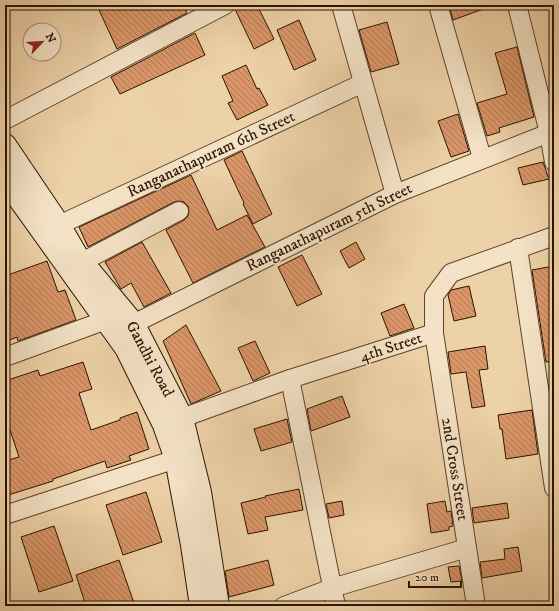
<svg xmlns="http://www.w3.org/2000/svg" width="559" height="611" font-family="'IM FELL DW Pica',serif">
<defs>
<pattern id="building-back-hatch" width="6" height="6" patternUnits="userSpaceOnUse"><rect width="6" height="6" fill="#da9668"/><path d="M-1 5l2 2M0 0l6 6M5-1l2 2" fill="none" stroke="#b17953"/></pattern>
</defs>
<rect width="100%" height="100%" fill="#eed2a7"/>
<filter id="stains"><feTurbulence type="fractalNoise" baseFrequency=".005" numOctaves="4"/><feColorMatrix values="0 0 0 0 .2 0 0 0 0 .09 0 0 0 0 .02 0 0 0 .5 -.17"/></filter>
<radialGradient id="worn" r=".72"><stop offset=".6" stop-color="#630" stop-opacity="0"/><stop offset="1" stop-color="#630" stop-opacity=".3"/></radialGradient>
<!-- building -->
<g fill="url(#building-back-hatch)" stroke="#2b1301">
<path d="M110 5H183L187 13 117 49 99 10Z"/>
<path d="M235 5H257L274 39 254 49 235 9Z"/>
<path d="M449 5H489V7L453 20Z"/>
<path d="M299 20 316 60 294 70 277 30Z"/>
<path d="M387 22 399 64 371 72 359 30Z"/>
<path d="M195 33 205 55 120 94 111 77Z"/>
<path d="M517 47 534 117 499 128 500 132 487 136 477 103 507 94 495 53Z"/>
<path d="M246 65 257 89 259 88 268 105 237 120 228 103 233 101 222 76Z"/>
<path d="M458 114 469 151 451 157 438 121Z"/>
<path d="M242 151 272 214 253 224 243 204 244 203 224 160Z"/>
<path d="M543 162 549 179 523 185 518 168Z"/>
<path d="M191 175 217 230 247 215 265 247 193 283 166 230 184 220 188 216 189 211 188 206 184 202 179 201 174 202 88 247 79 227Z"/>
<path d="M142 242 171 293 144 307 131 283 121 289 105 262Z"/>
<path d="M356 242 365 259 349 268 340 251Z"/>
<path d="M302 255 322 294 297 306 278 267Z"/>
<path d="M47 261 58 292 65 290 76 320 18 341 17 337 5 342V276Z"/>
<path d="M554 266V361L546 362 532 270Z"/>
<path d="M469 286 476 316 454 321 448 295 451 290Z"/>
<path d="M404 304 414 328 390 336 381 313Z"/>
<path d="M186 325 221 391 191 404 163 341Z"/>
<path d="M255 341 270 373 253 381 238 348Z"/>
<path d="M485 346 488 369 479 370 485 406 472 408 466 372 451 374 448 352Z"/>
<path d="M83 362 92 389 79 393 91 430 120 420V418L137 412 149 449 129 456 131 460 107 468 105 461 53 479V481L5 496V461L19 457 5 415V381L38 370 40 376Z"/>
<path d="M342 396 350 417 311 431 307 409Z"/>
<path d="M532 410 538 454 506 459 502 429H500L498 415Z"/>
<path d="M287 419 292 442 261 451 254 429Z"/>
<path d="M299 489 303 510 265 517 268 530 248 534 241 503 266 497 265 496Z"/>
<path d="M146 492 162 542 123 555 106 505Z"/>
<path d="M342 501 344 515 329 518 326 504Z"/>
<path d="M445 501 447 512 451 511 453 526 449 527V530L431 533 427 504Z"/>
<path d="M507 503 509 518 474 523 472 508Z"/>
<path d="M54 526 73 581 39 592 21 537Z"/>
<path d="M518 547 522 571 482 578 480 562 505 559 504 549Z"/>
<path d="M119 560 135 606H86L76 575Z"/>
<path d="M268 560 274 585 229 597 225 571Z"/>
<path d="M459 566 462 581 451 582 448 567Z"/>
</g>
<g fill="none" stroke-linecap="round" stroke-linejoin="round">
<!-- minor casing -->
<g stroke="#5c432a" stroke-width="20">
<g id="minor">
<path d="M341 5 395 194"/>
<path d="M438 5 482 158"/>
<path d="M517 5 549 133 554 162"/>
<path d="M5 120 225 5"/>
<path d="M59 225 363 83"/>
<path d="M518 248 554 488"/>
<path d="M82 262 179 211"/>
<path d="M121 330 395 194 549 133"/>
<path d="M434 333 476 606"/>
<path d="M5 357 106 320"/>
<path d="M290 379 336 606"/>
<path d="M182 418 290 379 434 333V296L451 273 554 236"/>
<path d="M5 515 176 459"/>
<path d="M284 606 332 588 467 548"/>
</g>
</g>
<!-- secondary casing -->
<g stroke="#2b1301" stroke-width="24">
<g id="secondary">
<path d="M5 145 59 225 77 256 133 323 182 418 200 492 218 606"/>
<path d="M5 179 126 348 164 425 176 459 192 545 201 606"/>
</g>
</g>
<!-- minor -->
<use href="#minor" stroke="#f4e2c6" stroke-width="18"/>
<!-- secondary -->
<use href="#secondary" stroke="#f4e2c6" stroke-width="22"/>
</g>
<g text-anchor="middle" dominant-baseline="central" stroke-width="3" stroke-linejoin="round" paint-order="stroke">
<!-- street labels -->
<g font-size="16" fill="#2b1301" stroke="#f4e2c6">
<text transform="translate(211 154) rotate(-25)">Ranganathapuram 6th Street</text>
<text transform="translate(329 227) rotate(-26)">Ranganathapuram 5th Street</text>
<text transform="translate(391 347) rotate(-18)">4th Street</text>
<text transform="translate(150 359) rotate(62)">Gandhi Road</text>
<text transform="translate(455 469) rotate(81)">2nd Cross Street</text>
</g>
</g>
<!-- margin -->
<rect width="559" height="611" fill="none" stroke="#eed2a7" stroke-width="20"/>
<rect x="6" y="6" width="547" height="599" fill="none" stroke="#2b1301" stroke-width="2"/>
<rect x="10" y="10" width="539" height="591" fill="none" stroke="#2b1301"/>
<!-- north arrow -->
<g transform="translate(42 42) rotate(65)"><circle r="19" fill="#f4e2c6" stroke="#a48f77"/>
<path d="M0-3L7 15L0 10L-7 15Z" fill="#8f2418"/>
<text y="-6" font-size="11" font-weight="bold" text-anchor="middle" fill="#2b1301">N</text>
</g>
<!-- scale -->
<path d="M409 581v6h52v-6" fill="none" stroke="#2b1301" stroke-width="2"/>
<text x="415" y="581" font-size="12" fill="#2b1301" stroke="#f4e2c6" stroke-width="3" paint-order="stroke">20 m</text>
<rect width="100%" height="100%" filter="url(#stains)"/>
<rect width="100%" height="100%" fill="url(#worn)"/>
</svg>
